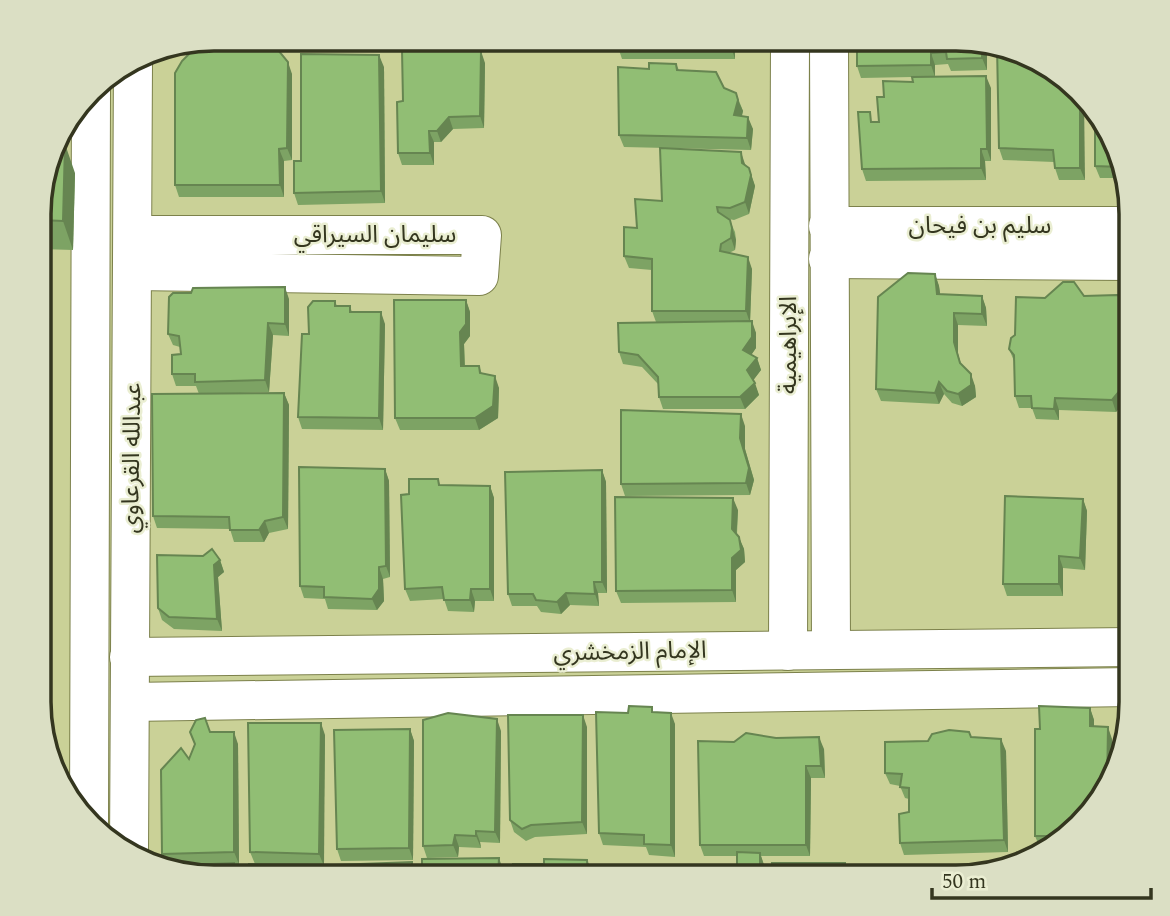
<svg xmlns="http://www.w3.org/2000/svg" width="1170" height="916" font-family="Spectral,'Noto Sans Arabic',serif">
<rect width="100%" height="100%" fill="#cad197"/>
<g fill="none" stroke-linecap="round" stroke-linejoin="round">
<!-- minor casing -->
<g stroke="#7c814b" stroke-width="40">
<g id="minor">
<path d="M829 39 831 650"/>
<path d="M828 226H1131"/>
<path d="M133 235H482L479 276 134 271"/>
<path d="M828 259 1131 261"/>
<path d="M788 651 790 39"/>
<path d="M129 657 1131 647"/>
<path d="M130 702 1131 687"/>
<path d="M89 822 91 91"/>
<path d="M129 853 133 62"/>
</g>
</g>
<!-- minor -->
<use href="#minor" stroke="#fff" stroke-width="38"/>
</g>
<!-- wall -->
<g fill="#7da364">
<path d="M735 39V59H622L618 47Z"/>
<path d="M857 39H967L987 43V70L951 71 948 64 935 65V77L991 88V161H985L986 180 866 181 862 169 874 122H879L884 97 913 82 912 77 861 78 857 66Z"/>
<path d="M243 41 292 74V160L284 161V197H179L175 185 210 49Z"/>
<path d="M485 63 484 128 453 129 441 142H434V165H402L398 153 403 101Z"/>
<path d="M676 64 679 70 736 93 743 111 742 116 753 129 751 150 624 147 619 135 649 69Z"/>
<path d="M384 67 385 203 298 205 294 193Z"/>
<path d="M1072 82 1085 180H1059L1055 168 1054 162 1003 160 999 148Z"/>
<path d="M1114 137 1123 178H1100L1095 166Z"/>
<path d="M745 164 746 166 749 168 755 186 749 214 734 220 729 219 735 232 736 240 735 250 729 253 752 269 750 321 756 333V348L751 355 757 358 761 370 753 380 759 395 745 409H663L659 397 658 384 642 367 623 364 619 352 656 322 652 311V270L629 268 624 256 637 228 662 201Z"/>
<path d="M75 173 73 250 40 249V190Z"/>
<path d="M935 274 939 286 940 294 982 296 986 308 987 326 958 325V354L961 364 975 386 976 397 962 406 952 403 944 394 939 404 881 401 876 389Z"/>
<path d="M40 291 48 292 52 304 50 339 40 338Z"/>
<path d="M1084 296 1131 297V412L1127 399 1116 412 1059 410V420L1036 419 1032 408H1019L1015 396 1014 361 1009 349 1015 335 1045 298Z"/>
<path d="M289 299V336L273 335 269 392 207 394 284 393 289 405 288 529 269 533 264 542H234L230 529 157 528 153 516 199 394 196 386H176L172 374 181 354 180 347 173 345 168 334Z"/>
<path d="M466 300 470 312V336L464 344 465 366H479L482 374 499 388 498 418 479 430H400L395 418Z"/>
<path d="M335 301 337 306H350L352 312 385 324 383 430 302 429 298 417 309 334Z"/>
<path d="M745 426V449L754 480 750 495 625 496 621 484Z"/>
<path d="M385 469 389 481 390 577 383 579 384 601 377 610 328 609 325 599 304 598 300 586Z"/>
<path d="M602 470 606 482 607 593H598L599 606 570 605 561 614 541 612 537 606H512L508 594Z"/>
<path d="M438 479 440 485 490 486 494 498V601H475L474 612 448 611 444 599 410 601 405 589 409 494Z"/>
<path d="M1083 499 1087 511 1085 570 1063 568V596H1007L1003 584Z"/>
<path d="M738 510 737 534 744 549 745 562 736 570V602L621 603 616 591Z"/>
<path d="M220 560 224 572 218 577 222 631 174 629 162 620 158 608Z"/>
<path d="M39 574 48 596 42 702 39 701Z"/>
<path d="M1090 708 1094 720V726L1112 739 1088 818 1046 848H1040L1035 836Z"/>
<path d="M654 712 675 724V857L649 855 646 847 603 845 599 833 628 713Z"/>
<path d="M587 727V834L535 837 526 841 514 832 510 820Z"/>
<path d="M410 729 414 741 413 860 341 861 337 849Z"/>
<path d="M501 731 500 843 480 842 481 848 459 847 458 857 427 858 423 846Z"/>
<path d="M211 732 238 744 239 864H234L238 875 166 866 162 854 189 759Z"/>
<path d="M325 735 323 866 327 877H249L255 864 250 852Z"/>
<path d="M971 737 1006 751 1008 852 904 855 900 843 909 812V799L905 798 900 786 890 784 885 773 928 741Z"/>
<path d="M734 742 824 749 825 778H811L810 856H761L764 865V877H737V856H704L700 845Z"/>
</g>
<!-- shaded-wall -->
<g fill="#668551">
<path d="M731 39H735V59L731 47Z"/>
<path d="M982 42 987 43V70L982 58Z"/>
<path d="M481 51 485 63 484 128 480 116Z"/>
<path d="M931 53 935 65V77L931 65Z"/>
<path d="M379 55 384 67 385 203 381 191Z"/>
<path d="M288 62 292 74V160L287 148Z"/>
<path d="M986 76 991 88V161L987 149Z"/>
<path d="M1080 93 1084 98 1085 180 1080 168Z"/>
<path d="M738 100 743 111 739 126 734 115Z"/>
<path d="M449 117 453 129 441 142 437 131Z"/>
<path d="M748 117 753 129 751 150 747 138Z"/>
<path d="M429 131 434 142V165L430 153Z"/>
<path d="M65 144 75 173 73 250 63 221Z"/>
<path d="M279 149 284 161V197L280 185Z"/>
<path d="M981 149 985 161 986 180 981 168Z"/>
<path d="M741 152 745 164 746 175 742 163Z"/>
<path d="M749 168 755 186 749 214 745 202Z"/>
<path d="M730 220 736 240 735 250 731 238Z"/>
<path d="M748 257 752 269 750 323 746 311Z"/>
<path d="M935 274 939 286 942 306 937 294Z"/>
<path d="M285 287 289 299V336L285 324Z"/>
<path d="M48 292 52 304 50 339 46 327Z"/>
<path d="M982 296 986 308 987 326 982 314Z"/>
<path d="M466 300 470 312V336L464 344 465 377 461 366 460 332Z"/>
<path d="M381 312 385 324 383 430 379 418Z"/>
<path d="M954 313 958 325V354L964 375 954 342Z"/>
<path d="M752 321 756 333V348L747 361 743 350Z"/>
<path d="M268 323 273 335 269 392 265 380Z"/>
<path d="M757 358 761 370 752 382 747 370Z"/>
<path d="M971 374 975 386 976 397 962 406 958 394Z"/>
<path d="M495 376 499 388 498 418 479 430 475 418Z"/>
<path d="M939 382 944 394 939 404 935 393Z"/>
<path d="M755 383 759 395 745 409 740 397Z"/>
<path d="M1126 383 1130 395 1116 412 1112 400Z"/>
<path d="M284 393 289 405 288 529 283 517Z"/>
<path d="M1055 398 1059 410V420L1054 409Z"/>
<path d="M741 414 745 426V449L754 480 750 495 746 483 740 438Z"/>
<path d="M385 469 389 481 390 577 386 566Z"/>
<path d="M602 470 606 482 607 593 602 582Z"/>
<path d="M490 486 494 498V601L490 589Z"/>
<path d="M733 498 738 510 736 541 732 529Z"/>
<path d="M1083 499 1087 511 1085 570 1080 558Z"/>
<path d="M265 521 269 533 264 542 259 530Z"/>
<path d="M739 537 744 549 745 562 736 570V602L732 590V558Z"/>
<path d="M1059 556 1063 568V596L1059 584Z"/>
<path d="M220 560 224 572 218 577 222 631 217 619 214 565Z"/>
<path d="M379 567 383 579 384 601 377 610 372 599Z"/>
<path d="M40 575 48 596 42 702 39 692Z"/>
<path d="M594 582 598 593 599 606 595 594Z"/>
<path d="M471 589 475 601 474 612 470 600Z"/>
<path d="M566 593 570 605 561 614 557 602Z"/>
<path d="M1090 708 1094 720V738L1090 726Z"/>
<path d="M671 713 675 724V857L671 845Z"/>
<path d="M583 715 587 727V834L582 822Z"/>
<path d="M497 719 501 731 500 843 495 832Z"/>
<path d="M321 723 325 735 324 866 319 854Z"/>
<path d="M1108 727 1112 739V780L1107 787Z"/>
<path d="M410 729 414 741 413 860 409 848Z"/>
<path d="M234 732 238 744 239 864 234 852Z"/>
<path d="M819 737 824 749 825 778 821 766Z"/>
<path d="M1001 739 1006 751 1008 852 1004 840Z"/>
<path d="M806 766 811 778 810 856 806 845Z"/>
<path d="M476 831 480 842 481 848 476 836Z"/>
<path d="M455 835 459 847 458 857 453 845Z"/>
<path d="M760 853 764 865V877H760Z"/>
<path d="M499 858 503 870V877H498Z"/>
<path d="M587 860 592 871V877H588Z"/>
<path d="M412 862 416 874V877H412Z"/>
<path d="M234 863 238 875V877H233Z"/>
<path d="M845 863 849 875V877H845Z"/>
<path d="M323 865 327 877H323Z"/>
</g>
<!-- building -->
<g fill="#91be74" stroke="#668551" stroke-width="2">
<path d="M221 38 240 39 243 41 245 39H269L288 62 287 148 279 149 280 185H175V73L182 61 197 46 204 44 210 49Z"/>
<rect x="618" y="39" width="113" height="8"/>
<path d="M857 39 873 40 871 39H967L982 42V58L947 59 946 52 931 53V65L857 66Z"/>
<path d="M997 46 1023 52 1072 82 1080 93V168H1055L1053 150 999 148Z"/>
<path d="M402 50 481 51 480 116 449 117 437 131H429L430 153H398L397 102 403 101Z"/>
<path d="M301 54 379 55 381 191 294 193V161H301Z"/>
<path d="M649 63 676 64 677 70 716 72 724 88 736 93 738 100 734 115 748 117 747 138 619 135 618 67 649 69Z"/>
<path d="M986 76 987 149H981V168L862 169 858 112H870L871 122H879L877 97H884L883 81 913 82 912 77Z"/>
<path d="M1095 112 1114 137 1121 167 1095 166Z"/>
<path d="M56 143 65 144 63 221 40 220V190Z"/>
<path d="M660 148 741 152 742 163 749 168 751 175 745 202 730 208 717 207 718 212 730 220 732 228 731 238 721 244 720 251 748 257 746 311H652V259L624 256V227L637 228 635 199 662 201Z"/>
<path d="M908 273 935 274 937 294 982 296V314L954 313V342L960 363 971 374V385L958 394 947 391 939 382 935 393 876 389 878 297Z"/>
<path d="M1063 282H1074L1084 296 1117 295 1131 297V400H1127L1126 383 1112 400 1055 398 1054 409 1032 408 1031 396H1015L1014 355 1009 349 1011 338 1015 335 1016 297 1045 298Z"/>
<path d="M285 287V324L268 323 265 380 195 382V374H172V355L181 354 179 336 168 334 169 297 173 293H191L193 288Z"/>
<path d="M40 291 48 292 46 327H40Z"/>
<path d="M394 300H466V324L460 332 461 366H479L480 373 495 376 493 406 475 418H395Z"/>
<path d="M313 301H335V306H350V312H381L379 418 298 417 302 334H309L308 307Z"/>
<path d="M752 321V337L743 350 757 358 747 370 755 383 740 397H659L658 377 638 355 619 352 618 323Z"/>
<path d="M284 393 283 517 265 521 259 530H230L229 517 153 516 152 394Z"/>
<path d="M621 410 741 414 740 438 749 468 746 483 621 484Z"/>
<path d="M299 467 385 469 386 566 379 567V589L372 599 324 597V587L300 586Z"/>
<path d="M602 470V582H594L595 594 566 593 557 602 536 600 533 594H508L505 472Z"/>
<path d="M409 479H438L439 485 490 486V589H471L470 600H444L442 587 405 589 401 495 409 494Z"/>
<path d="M1005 496 1083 499 1080 558 1059 556V584H1003Z"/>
<path d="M615 497 733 498 732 529 739 537 741 550 732 558V590L616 591Z"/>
<path d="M212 549 220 560 214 565 217 619 169 617 158 608 157 555 203 556Z"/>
<path d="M629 706 652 707V712L671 713V845L644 844V835L599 833 596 712 628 713Z"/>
<path d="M1039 706 1090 708V726L1108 727 1107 787 1088 818 1063 836H1035V729H1040Z"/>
<path d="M448 713 497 719 495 832 476 831V836L455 835 453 845 423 846V720Z"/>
<path d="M508 715H583L582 822 531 825 522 829 510 820Z"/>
<path d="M205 718 210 732H234V852L162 854 161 770 181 748 189 759 195 744 190 732 196 720Z"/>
<path d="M1122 719H1130L1122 751Z"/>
<path d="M248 723H321L319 854 250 852Z"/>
<path d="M410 729 409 848 337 849 334 730Z"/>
<path d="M949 730 969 732 971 737 1001 739 1004 840 900 843 899 814 909 812V788L900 787 902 774 885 773V742L928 741 932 734Z"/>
<path d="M746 733 776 738 819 737 821 766H806V845H700L698 741 734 742Z"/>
<path d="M737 852 760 853V877H737Z"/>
<path d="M499 858 498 877H422V859Z"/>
<path d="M544 859 587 860 588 877H514L513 864H544Z"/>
<path d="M412 862V877H335V865Z"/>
<path d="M234 863 233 877H203L165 868V866Z"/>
<path d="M772 863H845V877H773Z"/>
<path d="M249 864 323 865V877H249Z"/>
<path d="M675 876V877H599Z"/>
</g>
<g text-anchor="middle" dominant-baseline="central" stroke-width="5" stroke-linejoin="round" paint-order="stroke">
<!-- street labels -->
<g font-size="24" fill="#34361f" stroke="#eaeed2">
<text x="980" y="226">سليم بن فيحان</text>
<text x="375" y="235">سليمان السيراقي</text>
<text transform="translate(789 345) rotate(-90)">الإبراهيمية</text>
<text transform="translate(132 458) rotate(-89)">عبدالله القرعاوي</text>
<text transform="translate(630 652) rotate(-1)">الإمام الزمخشري</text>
</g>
</g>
<!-- crop -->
<path d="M0 0H1170V916H0ZM214 51H956A163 163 0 0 1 1119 214V702A163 163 0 0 1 956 865H214A163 163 0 0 1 51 702V214A163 163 0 0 1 214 51Z" fill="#dbdfc4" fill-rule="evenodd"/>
<path fill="none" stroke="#34361f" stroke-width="3.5" d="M214 51H956A163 163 0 0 1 1119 214V702A163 163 0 0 1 956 865H214A163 163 0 0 1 51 702V214A163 163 0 0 1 214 51Z"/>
<!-- scale -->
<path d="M932 888v10h219v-10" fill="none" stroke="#34361f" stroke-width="3.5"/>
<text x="942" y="888" font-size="21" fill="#34361f" stroke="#eaeed2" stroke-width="5" paint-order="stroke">50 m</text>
</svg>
